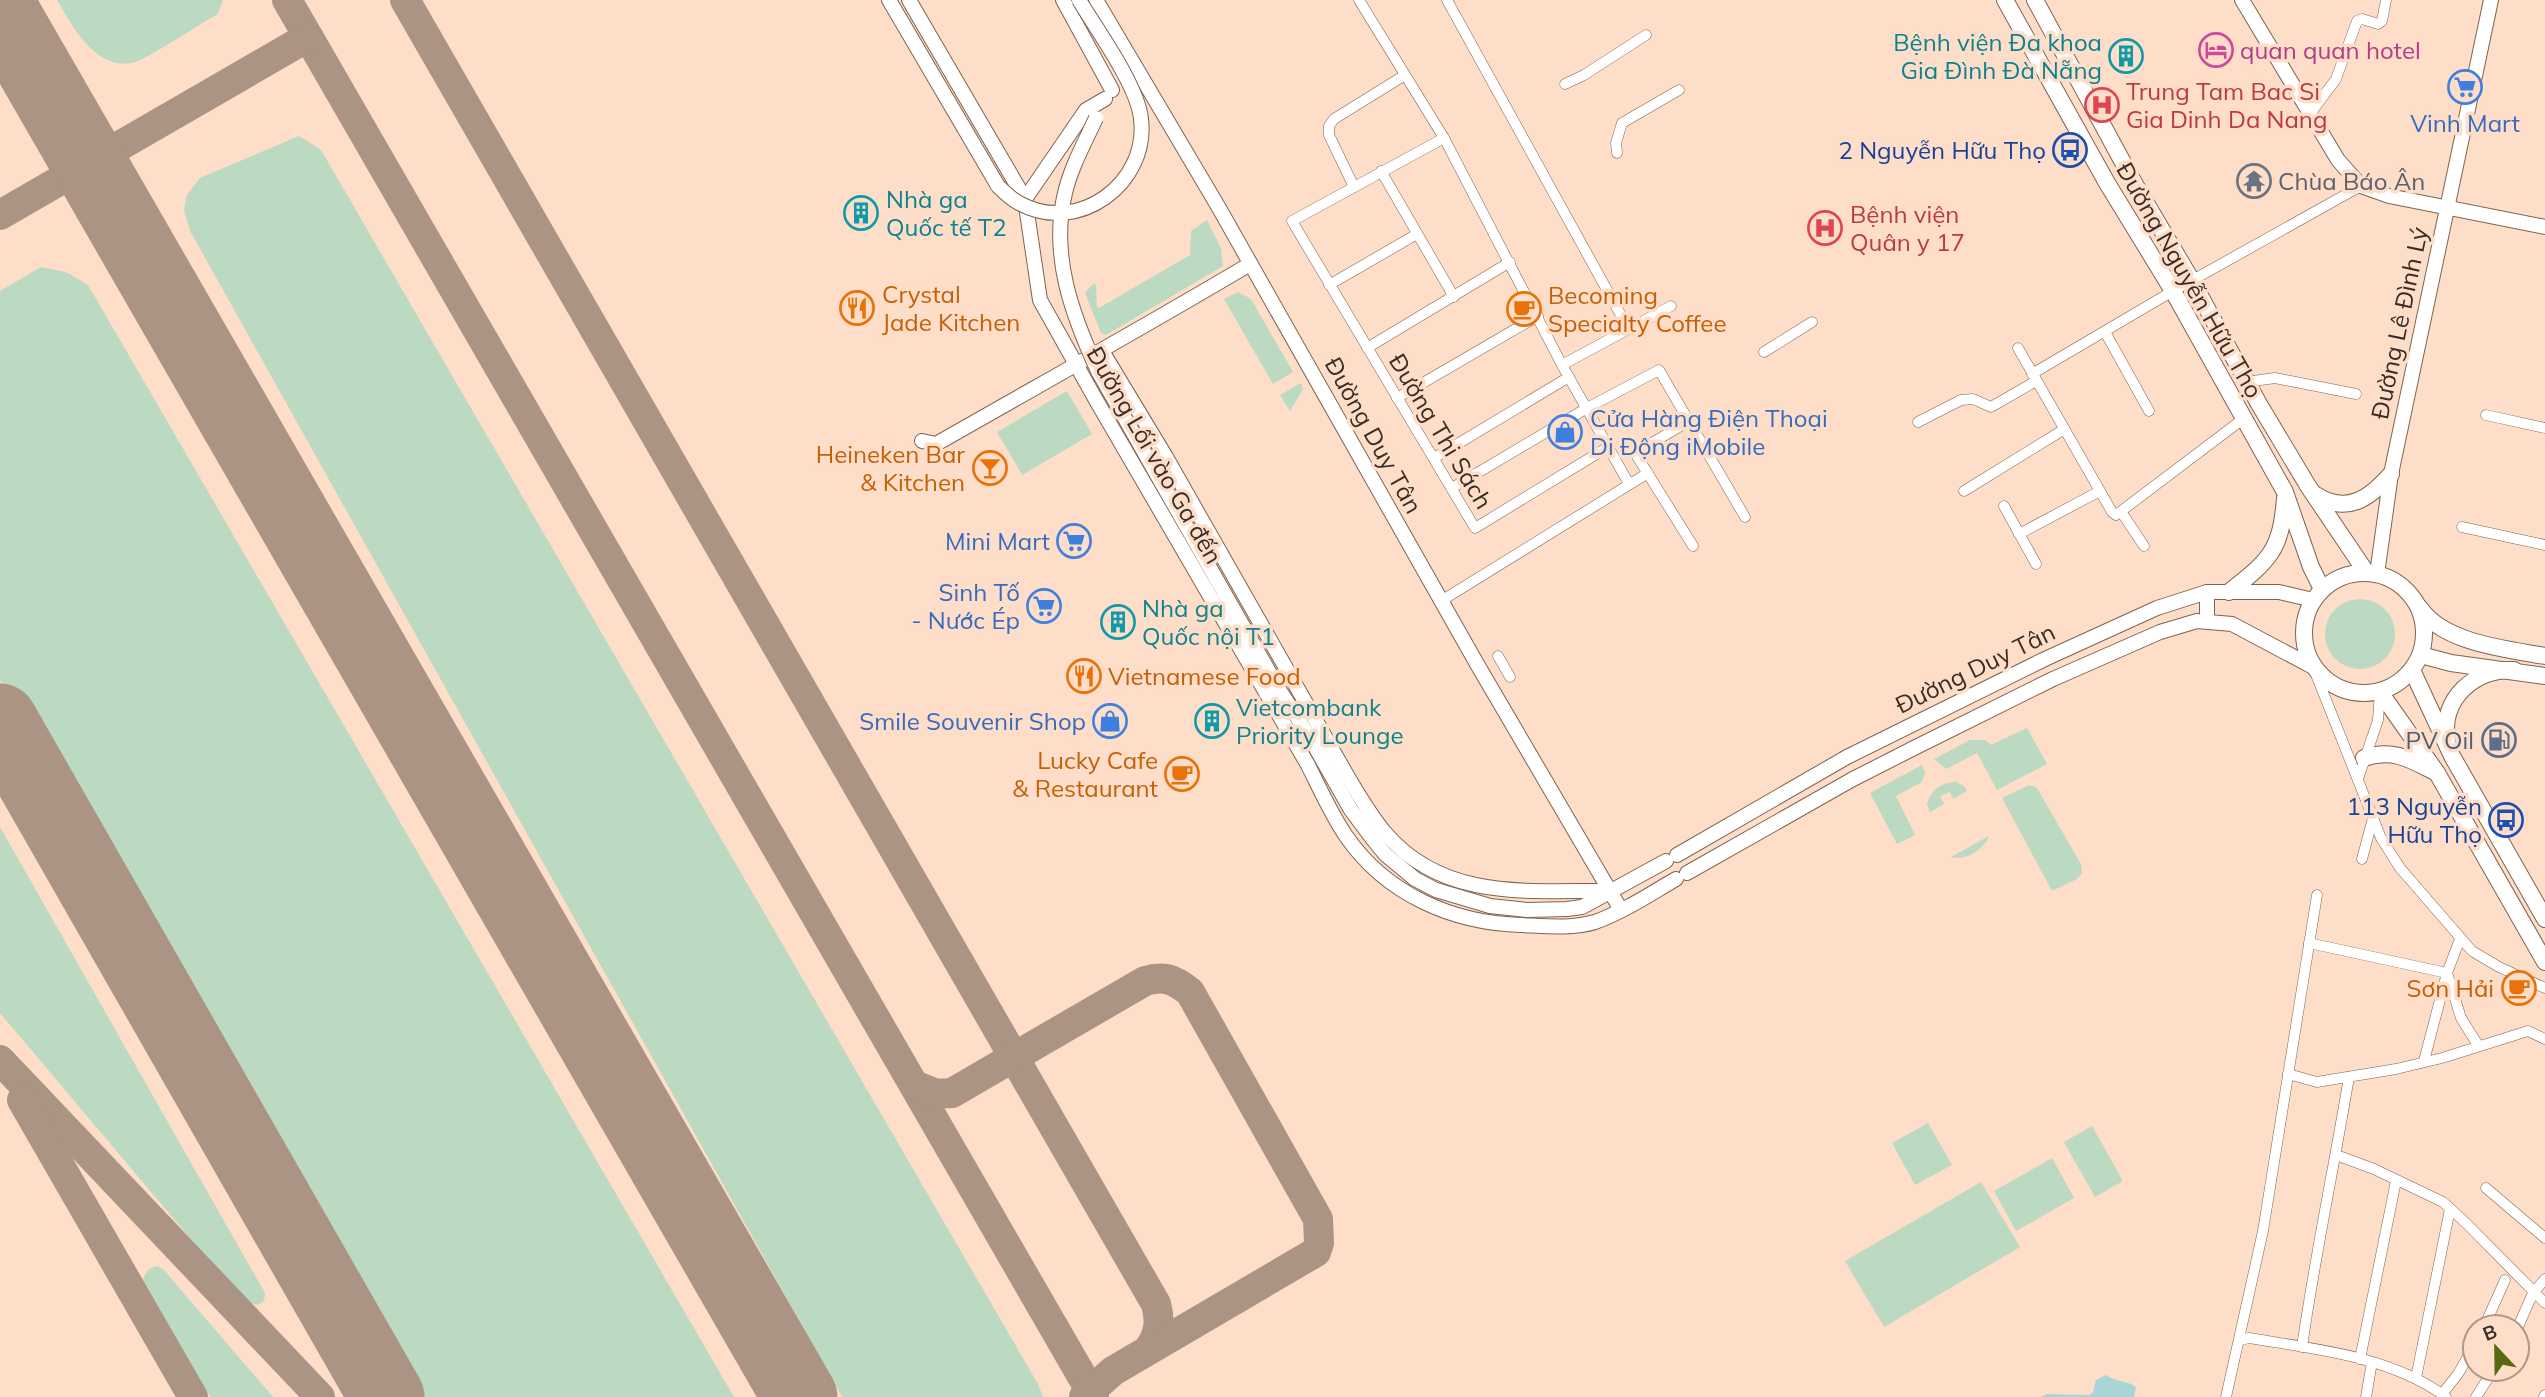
<svg xmlns="http://www.w3.org/2000/svg" width="2545" height="1397" font-family="Mulish,sans-serif">
<rect width="100%" height="100%" fill="#fedec8"/>
<!-- green -->
<g fill="#bbdac1">
<path d="M57 0H223L218 14C203 22 143 62 132 63 94 69 73 27 57 0Z"/>
<path d="M299 136 321 150 1038 1384 1043 1397H842L190 231 184 209 187 195 200 178Z"/>
<path d="M1207 220 1221 248 1223 266 1106 335 1101 333 1085 293 1094 283 1096 285 1097 307 1099 308 1190 255 1191 231Z"/>
<path d="M41 267 66 272 88 285 734 1397H414L0 680V291Z"/>
<path d="M1238 292 1251 299 1293 372 1273 384 1224 299Z"/>
<path d="M1301 383 1303 389 1290 411 1280 395Z"/>
<path d="M1067 391 1092 434 1022 475 997 432Z"/>
<circle cx="2360" cy="634" r="35"/>
<path d="M2027 728 2047 764 1997 790 1977 753 1946 769 1934 759 1970 740H1986L1991 745Z"/>
<path d="M1922 765 1925 773 1922 782 1896 796 1915 835 1897 844 1870 793Z"/>
<path d="M1956 782 1964 786 1967 791 1953 799 1950 792 1940 796 1944 804 1930 812 1927 804C1932 789 1940 783 1956 782Z"/>
<path d="M2029 785 2037 788 2081 864 2082 873 2077 879 2052 891 2002 798Z"/>
<path d="M0 827 265 1293 264 1301 257 1305 248 1302 233 1289 0 1013Z"/>
<path d="M1989 836C1984 850 1965 861 1951 857Z"/>
<path d="M1928 1123 1952 1165 1915 1185 1892 1143Z"/>
<path d="M2092 1126 2123 1181 2095 1197 2064 1142Z"/>
<path d="M2052 1158 2074 1198 2016 1231 1994 1191Z"/>
<path d="M1981 1182 2020 1247 1884 1327 1845 1261Z"/>
<path d="M157 1266 163 1269 273 1397H210L144 1284 143 1278 149 1269Z"/>
</g>
<!-- water -->
<path fill="#a8d6d7" d="M2106 1375C2115 1382 2127 1380 2136 1387L2134 1397H2040L2047 1394 2090 1395 2093 1392 2096 1380Z"/>
<g fill="none" stroke-linecap="round" stroke-linejoin="round">
<!-- taxiway -->
<g stroke="#ac9484" stroke-width="30">
<path d="M287 0 1094 1397"/>
<path d="M405 0 1156 1304C1161 1322 1159 1336 1147 1351"/>
<path d="M0 215 308 37"/>
<path d="M0 1060 320 1397"/>
<path d="M914 1085 936 1094 952 1093 1145 981C1165 975 1175 980 1190 992L1318 1219 1319 1243 1316 1252 1113 1371 1084 1397"/>
<path d="M22 1100 193 1397"/>
</g>
<!-- runway -->
<g stroke="#ac9484" stroke-width="75">
<path d="M0 9 800 1397"/>
<path d="M0 721 387 1397"/>
</g>
<!-- street casing -->
<g stroke="#7f6350" stroke-width="11">
<g id="street">
<path d="M1359 0 1444 138 1562 365 1629 484"/>
<path d="M1447 0 1628 328"/>
<path d="M1565 84 1584 75 1646 35"/>
<path d="M2310 114 2336 79 2357 21 2362 19 2378 24 2382 21 2386 0"/>
<path d="M1444 138 1292 221 1475 528 1608 447"/>
<path d="M1617 153 1616 143 1622 123 1679 90"/>
<path d="M1381 171 1454 297"/>
<path d="M1354 187 1329 135V126L1334 119 1405 75"/>
<path d="M1329 285 1417 234"/>
<path d="M2105 332 2149 411"/>
<path d="M1367 348 1510 262"/>
<path d="M2018 348 2112 512 2116 515 2243 419"/>
<path d="M1764 352 1812 322"/>
<path d="M1562 365 1671 306"/>
<path d="M2032 374 2173 291 2361 186"/>
<path d="M2246 382 2275 378 2356 394"/>
<path d="M1397 398 1538 316"/>
<path d="M2486 415 2545 428"/>
<path d="M1689 421 1635 453 1693 546"/>
<path d="M1918 422 1961 400 1973 399 1991 407 2036 381"/>
<path d="M1434 458 1569 377"/>
<path d="M1452 488 1587 408 1659 370 1745 517"/>
<path d="M1964 491 2063 430"/>
<path d="M2004 506 2036 564"/>
<path d="M2122 513 2144 546"/>
<path d="M2462 527 2545 545"/>
<path d="M2019 534 2100 491"/>
<path d="M1441 601 1648 473"/>
<path d="M1498 656 1510 677"/>
<path d="M2313 667 2381 838 2400 868 2472 951 2499 967 2545 988"/>
<path d="M2358 779 2378 720 2380 692"/>
<path d="M2362 859 2373 818"/>
<path d="M2309 943 2447 973"/>
<path d="M2447 973 2461 1018 2478 1045"/>
<path d="M2424 1061 2447 973 2460 939"/>
<path d="M2288 1074 2317 1082 2396 1069 2442 1058 2528 1031 2545 1039"/>
<path d="M2336 1155 2374 1169 2443 1202 2467 1224 2545 1303"/>
<path d="M2486 1188 2545 1238"/>
<path d="M2484 1327 2505 1280"/>
<path d="M2517 1329 2533 1293 2545 1279"/>
<path d="M2240 1340 2249 1338C2314 1349 2391 1356 2446 1397"/>
<path d="M2302 1347C2315 1256 2334 1167 2349 1077"/>
<path d="M2360 1359 2396 1181"/>
<path d="M2416 1378 2450 1209"/>
<path d="M2442 1394 2458 1374 2475 1344"/>
<path d="M2226 1397 2263 1231 2317 895"/>
<path d="M2366 1397 2372 1362"/>
<path d="M2476 1397 2494 1369"/>
<path d="M2544 1397 2545 1395"/>
</g>
</g>
<!-- secondary casing -->
<g stroke="#7f6350" stroke-width="16">
<g id="secondary">
<path d="M889 0 998 186"/>
<path d="M909 0 1025 199 1040 300 1096 400 1308 765C1320 789 1331 814 1346 836 1386 894 1452 923 1521 925 1545 926 1572 929 1595 922 1623 912 1650 894 1676 879"/>
<path d="M1063 0 1112 90"/>
<path d="M1096 0 1219 208 1477 664 1621 910"/>
<path d="M2242 0 2338 160 2361 186 2389 196 2545 227"/>
<path d="M1025 199 1086 110 1105 99"/>
<path d="M1102 351 1166 457 1345 772C1358 794 1371 817 1387 835 1446 902 1532 890 1610 891"/>
<path d="M1098 371 1280 691 1309 736 1351 810 1372 838 1385 854 1415 879 1436 890 1490 906 1527 910 1567 909 1582 907 1666 861"/>
<path d="M922 441 936 444C1041 384 1146 326 1250 264"/>
<path d="M2377 574 2391 474 2491 0"/>
<path d="M2207 620V592"/>
<path d="M1677 855 1847 757 2045 659 2157 608 2207 592H2279L2313 600"/>
<path d="M1687 873 1853 779 1916 747 2053 679 2160 632 2197 621 2232 624 2313 667"/>
</g>
</g>
<!-- primary casing -->
<g stroke="#7f6350" stroke-width="18">
<g id="primary">
<path d="M2005 0 2107 183 2173 291 2285 492 2311 567 2322 589"/>
<path d="M2035 0 2133 181 2192 281 2259 404 2308 486 2366 572"/>
<path d="M2316 495C2347 515 2370 498 2391 474"/>
<circle cx="2364" cy="633" r="60"/>
<path d="M2229 592C2270 560 2281 550 2285 498"/>
<path d="M2420 608C2443 643 2507 649 2545 656"/>
<path d="M2421 655 2451 663 2545 676"/>
<path d="M2412 670 2452 756 2545 919"/>
<path d="M2380 692 2437 773 2545 962"/>
<path d="M2447 740C2440 699 2475 668 2514 670"/>
<path d="M2364 758C2394 748 2411 760 2437 773"/>
</g>
</g>
<!-- street -->
<use href="#street" stroke="#fff" stroke-width="10"/>
<!-- secondary -->
<use href="#secondary" stroke="#fff" stroke-width="14"/>
<!-- primary -->
<use href="#primary" stroke="#fff" stroke-width="16"/>
<!-- secondary-bridge casing -->
<g stroke="#7f6350" stroke-width="16" stroke-linecap="butt">
<g id="secondary-bridge">
<path d="M1096 118C1085 142 1071 167 1065 193 1050 255 1072 315 1098 371"/>
<path d="M998 186C1004 192 1011 199 1019 203 1078 236 1149 183 1141 119 1138 86 1097 30 1079 0"/>
</g>
</g>
<!-- secondary-bridge -->
<use href="#secondary-bridge" stroke="#fff" stroke-width="14"/>
</g>
<!-- icons -->
<defs>
<g id="hotel-ring" transform="scale(1.75)"><circle r="9.5" fill="#fedec8" stroke="#d1479c" stroke-width="1.5"/><path d="M-6-4.5h1.5V1H6V5H4.5V3h-9V5H-6ZM-4 0a1.8 1.8 0 1 1 3.6 0ZM.5 0V-2.5h3Q6-2.5 6 0Z" fill="#d1479c"/></g>
<g id="building-ring" transform="scale(1.75)"><circle r="9.5" fill="#fedec8" stroke="#0f9aa8" stroke-width="1.5"/><path d="M-4-6H4V6H1V3H-1V6H-4ZM-2.5-4.3h1.7v1.8h-1.7ZM.8-4.3h1.7v1.8H.8ZM-2.5-1h1.7V.8h-1.7ZM.8-1h1.7V.8H.8Z" fill="#0f9aa8"/></g>
<g id="supermarket-ring" transform="scale(1.75)"><circle r="9.5" fill="#fedec8" stroke="#3f7fe0" stroke-width="1.5"/><path d="M-6-5.5h2.5l.6 2H6L4.5 2H-2.5L-4.4-4H-6ZM-1.5 3.2a1.3 1.3 0 1 0 .1 0ZM3 3.2a1.3 1.3 0 1 0 .1 0Z" fill="#3f7fe0"/></g>
<g id="hospital-ring" transform="scale(1.75)"><circle r="9.5" fill="#fedec8" stroke="#e0444e" stroke-width="1.5"/><path d="M-5-5h3v3.5h4V-5h3V5h-3V1.5h-4V5h-3Z" fill="#e0444e"/></g>
<g id="bus-ring" transform="scale(1.75)"><circle r="9.5" fill="#fedec8" stroke="#1a4fb4" stroke-width="1.5"/><path d="M-5-6H5V4H4V6H2V4H-2V6H-4V4H-5ZM-3.5-4V0h7V-4ZM-3.5 1.2v1.5H-2V1.2ZM2 1.2v1.5H3.5V1.2Z" fill="#1a4fb4"/></g>
<g id="temple-ring" transform="scale(1.75)"><circle r="9.5" fill="#fedec8" stroke="#6b7280" stroke-width="1.5"/><path d="M0-6L5-2H3V0L6.5 2.5H4V6H1.5V3h-3V6H-4V2.5H-6.5L-3 0V-2H-5Z" fill="#6b7280"/></g>
<g id="restaurant-ring" transform="scale(1.75)"><circle r="9.5" fill="#fedec8" stroke="#e8710a" stroke-width="1.5"/><path d="M-5-6h1v4h1v-4h1v4h1v-4h1v5L-1.5 .5V6h-2V.5L-5-1ZM5-6V6H3V1.5H1.5Q1.5-4 5-6Z" fill="#e8710a"/></g>
<g id="cafe-ring" transform="scale(1.75)"><circle r="9.5" fill="#fedec8" stroke="#e8710a" stroke-width="1.5"/><path d="M-5.5-4.5H6V0H3Q3 3.5 0 3.5H-2.5Q-5.5 3.5-5.5 0ZM3-3.2v2h1.7v-2ZM-6 4.5H4V6H-6Z" fill="#e8710a"/></g>
<g id="shop-ring" transform="scale(1.75)"><circle r="9.5" fill="#fedec8" stroke="#3f7fe0" stroke-width="1.5"/><path d="M-5-2.5h2.3a2.7 3.5 0 0 1 5.4 0H5L5.5 6h-11ZM-1.5-2.5h3a1.5 2.3 0 0 0-3 0Z" fill="#3f7fe0"/></g>
<g id="bar-ring" transform="scale(1.75)"><circle r="9.5" fill="#fedec8" stroke="#e8710a" stroke-width="1.5"/><path d="M-6-5H6L.8 .8V4.5H3.5V6h-7V4.5H-.8V.8Z" fill="#e8710a"/></g>
<g id="fuel-ring" transform="scale(1.75)"><circle r="9.5" fill="#fedec8" stroke="#5c6f8a" stroke-width="1.5"/><path d="M-5.5-6h7V0h2V4h1.3V-2.5L3-4.5l.8-.8L6-3V5H2.5V1h-1V6h-7ZM-4.2-4.7v3.2H.2V-4.7Z" fill="#5c6f8a"/></g>
</defs>
<g fill-rule="evenodd">
<use href="#hotel-ring" x="2216" y="50"/>
<use href="#building-ring" x="2126" y="56"/>
<use href="#supermarket-ring" x="2465" y="87"/>
<use href="#hospital-ring" x="2102" y="105"/>
<use href="#bus-ring" x="2070" y="150"/>
<use href="#temple-ring" x="2254" y="181"/>
<use href="#building-ring" x="861" y="213"/>
<use href="#hospital-ring" x="1825" y="228"/>
<use href="#restaurant-ring" x="857" y="308"/>
<use href="#cafe-ring" x="1524" y="309"/>
<use href="#shop-ring" x="1565" y="432"/>
<use href="#bar-ring" x="990" y="468"/>
<use href="#supermarket-ring" x="1074" y="541"/>
<use href="#supermarket-ring" x="1044" y="606"/>
<use href="#building-ring" x="1118" y="622"/>
<use href="#restaurant-ring" x="1084" y="676"/>
<use href="#shop-ring" x="1110" y="721"/>
<use href="#building-ring" x="1212" y="721"/>
<use href="#fuel-ring" x="2499" y="740"/>
<use href="#cafe-ring" x="1182" y="774"/>
<use href="#bus-ring" x="2506" y="820"/>
<use href="#cafe-ring" x="2519" y="988"/>
</g>
<g text-anchor="middle" dominant-baseline="central" stroke-width="7" stroke-linejoin="round" paint-order="stroke">
<!-- culture labels -->
<g font-size="24" fill="#0d838f" stroke="#fedec8" text-anchor="start">
<text x="2102" y="42" text-anchor="end">Bệnh viện Đa khoa<tspan x="2102" dy="28">Gia Đình Đà Nẵng</tspan></text>
<text x="886" y="199">Nhà ga<tspan x="886" dy="28">Quốc tế T2</tspan></text>
<text x="1142" y="608">Nhà ga<tspan x="1142" dy="28">Quốc nội T1</tspan></text>
<text x="1236" y="707">Vietcombank<tspan x="1236" dy="28">Priority Lounge</tspan></text>
</g>
<!-- hotel labels -->
<g font-size="24" fill="#b23c85" stroke="#fedec8" text-anchor="start">
<text x="2240" y="50">quan quan hotel</text>
</g>
<!-- health labels -->
<g font-size="24" fill="#be3a42" stroke="#fedec8" text-anchor="start">
<text x="2126" y="91">Trung Tam Bac Si<tspan x="2126" dy="28">Gia Dinh Da Nang</tspan></text>
<text x="1850" y="214">Bệnh viện<tspan x="1850" dy="28">Quân y 17</tspan></text>
</g>
<!-- shop labels -->
<g font-size="24" fill="#366cbe" stroke="#fedec8" text-anchor="end">
<text x="2465" y="123" text-anchor="middle">Vinh Mart</text>
<text x="1590" y="418" text-anchor="start">Cửa Hàng Điện Thoại<tspan x="1590" dy="28">Di Động iMobile</tspan></text>
<text x="1050" y="541">Mini Mart</text>
<text x="1020" y="592">Sinh Tố<tspan x="1020" dy="28">- Nước Ép</tspan></text>
<text x="1086" y="721">Smile Souvenir Shop</text>
</g>
<!-- transit labels -->
<g font-size="24" fill="#164399" stroke="#fedec8" text-anchor="end">
<text x="2046" y="150">2 Nguyễn Hữu Thọ</text>
<text x="2482" y="806">113 Nguyễn<tspan x="2482" dy="28">Hữu Thọ</tspan></text>
</g>
<!-- worship labels -->
<g font-size="24" fill="#5b616d" stroke="#fedec8" text-anchor="start">
<text x="2278" y="181">Chùa Báo Ân</text>
</g>
<!-- street labels -->
<g font-size="24" fill="#392d25" stroke="#fedec8">
<text transform="translate(2190 280) rotate(60)">Đường Nguyễn Hữu Thọ</text>
<text transform="translate(2399 323) rotate(-78)">Đường Lê Đình Lý</text>
<text transform="translate(1441 431) rotate(59)">Đường Thi Sách</text>
<text transform="translate(1374 435) rotate(61)">Đường Duy Tân</text>
<text transform="translate(1155 455) rotate(60)">Đường Lối vào Ga đến</text>
<text transform="translate(1975 668) rotate(-26)">Đường Duy Tân</text>
</g>
<!-- food labels -->
<g font-size="24" fill="#c56008" stroke="#fedec8" text-anchor="start">
<text x="882" y="294">Crystal<tspan x="882" dy="28">Jade Kitchen</tspan></text>
<text x="1548" y="295">Becoming<tspan x="1548" dy="28">Specialty Coffee</tspan></text>
<text x="965" y="454" text-anchor="end">Heineken Bar<tspan x="965" dy="28">&amp; Kitchen</tspan></text>
<text x="1108" y="676">Vietnamese Food</text>
<text x="1158" y="760" text-anchor="end">Lucky Cafe<tspan x="1158" dy="28">&amp; Restaurant</tspan></text>
<text x="2494" y="988" text-anchor="end">Sơn Hải</text>
</g>
<!-- service labels -->
<g font-size="24" fill="#4e5e75" stroke="#fedec8" text-anchor="end">
<text x="2474" y="740">PV Oil</text>
</g>
</g>
<!-- north arrow -->
<g transform="translate(2496 1348) rotate(338)"><circle r="33" fill="#fedec8" stroke="#af9787" stroke-width="2"/>
<path d="M0-5L12 26L0 18L-12 26Z" fill="#586914"/>
<text y="-10" font-size="19" font-weight="bold" text-anchor="middle" fill="#392d25">B</text>
</g>
</svg>
